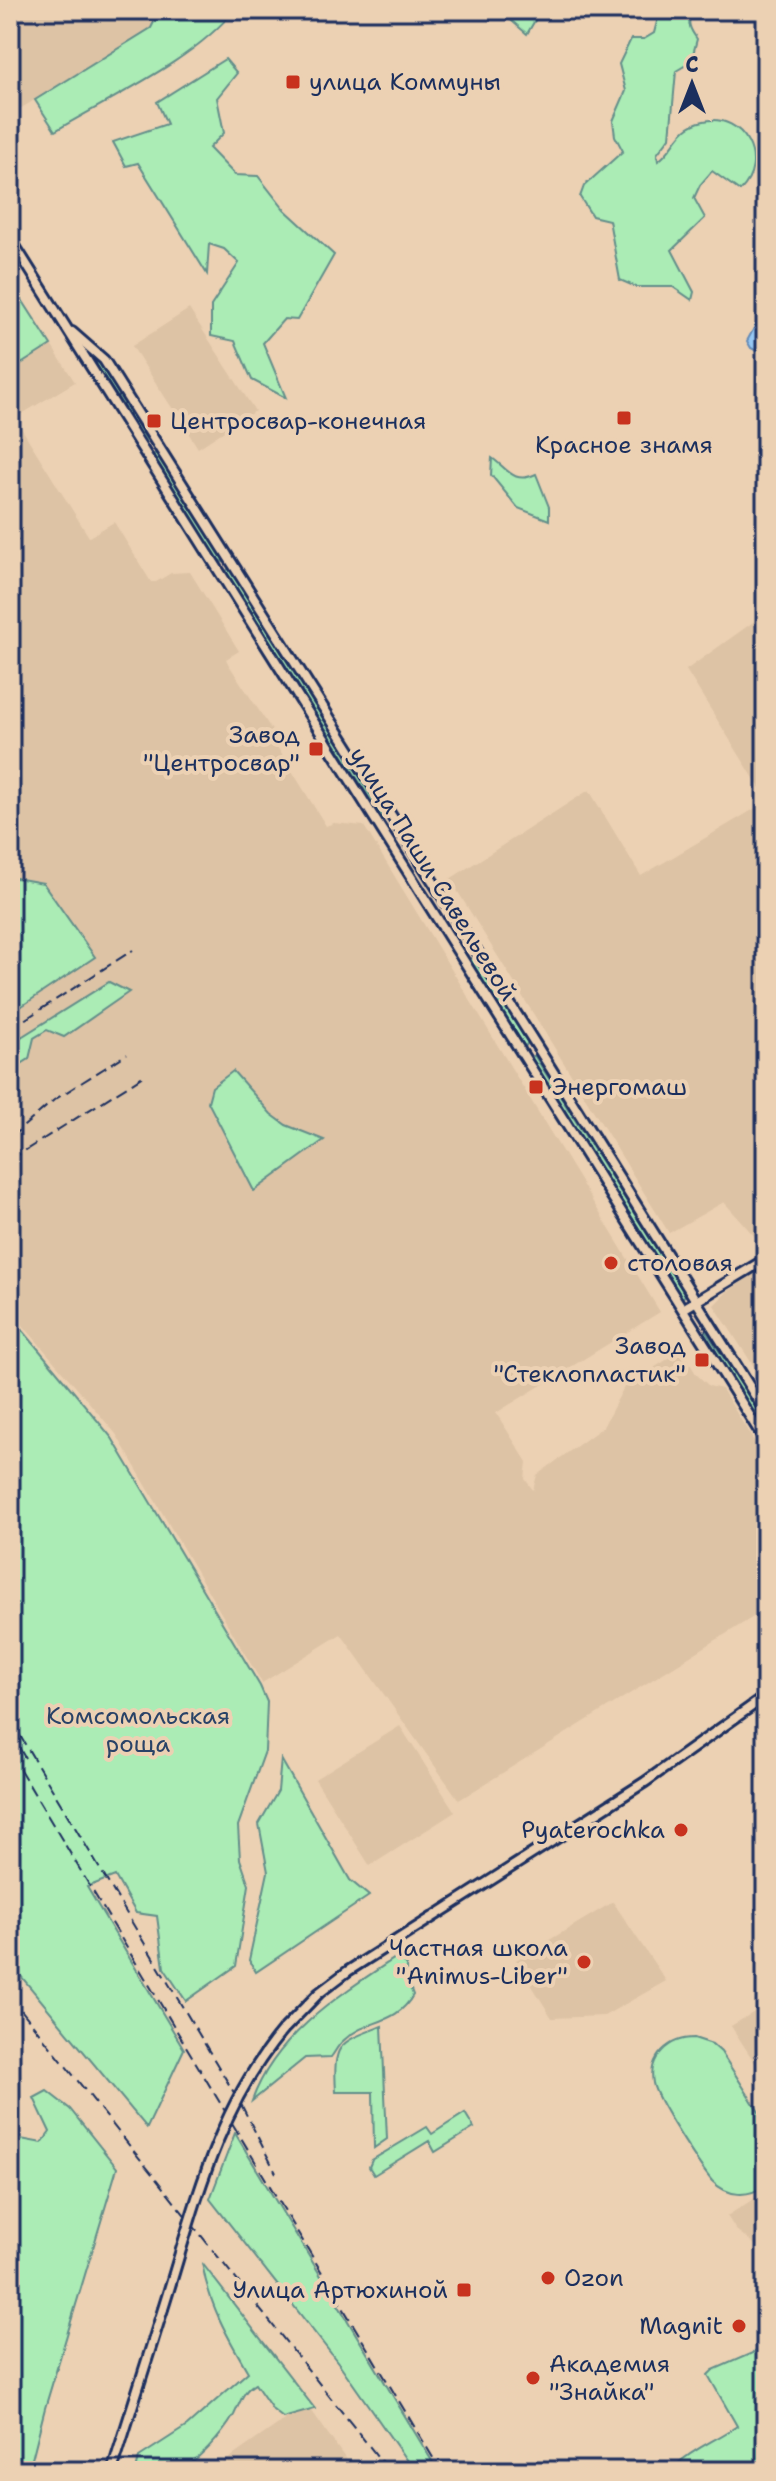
<svg xmlns="http://www.w3.org/2000/svg" width="776" height="2481" font-family="'Shantell Sans',sans-serif">
<rect width="100%" height="100%" fill="#ecd1b3"/>
<filter id="ink" filterUnits="userSpaceOnUse"><feTurbulence type="fractalNoise" baseFrequency=".0125" numOctaves="2"/><feDisplacementMap in="SourceGraphic" scale="16" xChannelSelector="R" yChannelSelector="G"/><feConvolveMatrix kernelMatrix="1 2 1 2 8 2 1 2 1" color-interpolation-filters="sRGB"/></filter>
<g filter="url(#ink)">
<!-- built -->
<g fill="#ddc3a5">
<path d="M10 10H160L151 28 10 115Z"/>
<path d="M189 309 255 411 198 448 132 346Z"/>
<path d="M51 345 75 382 15 418 89 537 114 522 151 582H156L171 573 190 572 239 651 226 659 229 665 279 741 276 745 326 826 334 823 364 826 660 1312 496 1413 527 1462 525 1479 533 1490 537 1475 603 1427 624 1387 682 1350 696 1374 709 1386 722 1389 766 1461V1609L459 1800 341 1634 262 1683 116 1434 10 1310V371Z"/>
<path d="M766 613V788L762 791 686 670Z"/>
<path d="M589 790 641 876 766 802V1232L756 1238 724 1202 669 1233 450 879Z"/>
<path d="M766 1266V1385L714 1305 727 1292Z"/>
<path d="M400 1726 455 1812 370 1866 315 1779Z"/>
<path d="M613 1902 666 1981 604 2016 552 2018 516 1960Z"/>
<path d="M766 2005V2080L731 2026Z"/>
<path d="M766 2191V2253L736 2230 727 2216Z"/>
<path d="M307 2404 354 2471H211Z"/>
</g>
<!-- green -->
<g fill="#abecb5" stroke="#638e8a" stroke-width="2">
<path d="M160 10H234C196 59 110 98 55 131L35 100 151 28Z"/>
<path d="M499 10H541L527 34Z"/>
<path d="M660 10H702H692C687 23 689 28 697 39L691 62 676 71 670 137 657 154 658 161C676 149 677 126 704 121 744 113 770 162 740 191L712 171 700 185 694 198 705 218 672 250 694 292 692 300 673 287H636L620 280 609 220 592 216 580 197 584 186 623 151 615 136 613 121 626 91 619 64 631 39H644L654 33Z"/>
<path d="M225 59 237 73 217 98 224 133 209 148 235 175 258 176 284 209 334 255 297 320 284 319 263 343 286 398 252 380 235 341 211 336V306L239 263 224 249 209 244 207 274 138 163 126 166 113 142 167 124 157 102Z"/>
<path d="M10 281 51 345 10 371Z"/>
<path d="M98 360 148 435 146 440 95 363Z"/>
<path d="M159 453 224 557 223 562 218 559 154 457V454Z"/>
<path d="M492 458C507 468 513 485 536 474L549 507V520L518 508 491 475Z"/>
<path d="M229 568 386 815 383 819 226 572Z"/>
<path d="M10 877 43 883 95 957 10 1014Z"/>
<path d="M473 957 528 1042 525 1047 470 961Z"/>
<path d="M109 982 129 992 64 1037 47 1030 34 1038 29 1059 10 1071V1044Z"/>
<path d="M534 1055 680 1286 685 1295 682 1299 531 1059Z"/>
<path d="M233 1071 271 1114 286 1125 324 1140 254 1191 208 1102 212 1087Z"/>
<path d="M10 1315 112 1438 260 1686 267 1702 265 1751 238 1826 240 1859 249 1885 236 1966 186 2001 164 1968 157 1916 136 1913 115 1876 87 1887 184 2049 147 2128 10 1963Z"/>
<path d="M706 1331 766 1422V1436L703 1335Z"/>
<path d="M281 1759 350 1880 369 1896 256 1972 249 1960 268 1872 259 1824 278 1791Z"/>
<path d="M398 1956 406 1964V1976L413 1995C396 2026 365 2019 343 2041 338 2045 335 2052 331 2057L305 2058 252 2101C275 2035 342 1993 398 1956Z"/>
<path d="M382 2026 387 2139 374 2148 373 2092H336C333 2043 338 2043 382 2026Z"/>
<path d="M694 2038 712 2044 721 2052 766 2123V2185C748 2198 728 2197 712 2181 699 2165 656 2100 653 2083 648 2057 669 2038 694 2038Z"/>
<path d="M47 2091 70 2109 117 2168 45 2408 29 2471H10V2137L42 2143 50 2132 34 2098Z"/>
<path d="M465 2113 474 2128 435 2152 429 2141 374 2175 369 2167 372 2160 427 2127 432 2134Z"/>
<path d="M235 2133 438 2471H414L340 2365 210 2199Z"/>
<path d="M202 2263 315 2409 283 2418 273 2410 255 2384C243 2390 240 2403 234 2415 224 2432 196 2467 175 2471 163 2473 148 2471 136 2471L139 2457 187 2426 248 2372C227 2336 209 2305 202 2263Z"/>
<path d="M766 2347V2471H676L675 2466C694 2448 715 2441 737 2426L708 2375 713 2370Z"/>
</g>
<!-- water -->
<path fill="#97c8f3" stroke="#658bb7" stroke-width="2" d="M766 306V346L757 351 751 348 747 341Z"/>
<g fill="none" stroke-linecap="round" stroke-linejoin="round">
<!-- secondary casing -->
<g stroke="#1b2f5e" stroke-width="14">
<g id="secondary">
<path d="M10 238 766 1442"/>
<path d="M72 332 104 360C327 710 547 1061 766 1413"/>
<path d="M683 1309 766 1259"/>
<path d="M283 2030 319 1993 348 1971 645 1782 766 1696"/>
<path d="M112 2471 163 2309"/>
</g>
</g>
<!-- secondary -->
<use href="#secondary" stroke="#ecd1b3" stroke-width="8"/>
<!-- rail -->
<g stroke="#1b2f5e" stroke-width="2" stroke-dasharray="12 6" stroke-linecap="butt">
<path d="M10 545 18 540"/>
<path d="M10 1029 133 950"/>
<path d="M10 1138 54 1100 127 1054"/>
<path d="M10 1160 143 1076"/>
<path d="M10 1719 242 2106 276 2173"/>
<path d="M10 1732 28 1763"/>
<path d="M10 1753 441 2471"/>
<path d="M10 1996 389 2471"/>
</g>
<!-- secondary-bridge casing -->
<g stroke="#1b2f5e" stroke-width="14" stroke-linecap="butt">
<path id="secondary-bridge" d="M163 2309C194 2211 215 2111 283 2030"/>
</g>
<!-- secondary-bridge -->
<use href="#secondary-bridge" stroke="#ecd1b3" stroke-width="8"/>
</g>
</g>
<!-- markers -->
<g fill="#c8321e" stroke="#ecd1b3" stroke-width="3">
<rect x="285" y="74" width="16" height="16" rx="4"/>
<rect x="616" y="410" width="16" height="16" rx="4"/>
<rect x="146" y="413" width="16" height="16" rx="4"/>
<rect x="308" y="741" width="16" height="16" rx="4"/>
<rect x="528" y="1079" width="16" height="16" rx="4"/>
<circle cx="611" cy="1263" r="8"/>
<rect x="694" y="1352" width="16" height="16" rx="4"/>
<circle cx="681" cy="1830" r="8"/>
<circle cx="584" cy="1962" r="8"/>
<circle cx="548" cy="2278" r="8"/>
<rect x="456" y="2282" width="16" height="16" rx="4"/>
<circle cx="739" cy="2326" r="8"/>
<circle cx="533" cy="2378" r="8"/>
</g>
<g text-anchor="middle" dominant-baseline="central" stroke-width="8" stroke-linejoin="round" paint-order="stroke">
<!-- poi labels -->
<g font-size="24" fill="#1b2f5e" stroke="#ecd1b3" text-anchor="start">
<text x="309" y="82">улица Коммуны</text>
<text x="170" y="421">Центросвар-конечная</text>
<text x="624" y="445" text-anchor="middle">Красное знамя</text>
<text x="300" y="735" text-anchor="end">Завод<tspan x="300" dy="28">"Центросвар"</tspan></text>
<text x="552" y="1087">Энергомаш</text>
<text x="627" y="1263">столовая</text>
<text x="686" y="1346" text-anchor="end">Завод<tspan x="686" dy="28">"Стеклопластик"</tspan></text>
<text x="665" y="1830" text-anchor="end">Pyaterochka</text>
<text x="568" y="1948" text-anchor="end">Частная школа<tspan x="568" dy="28">"Animus-Liber"</tspan></text>
<text x="564" y="2278">Ozon</text>
<text x="448" y="2290" text-anchor="end">Улица Артюхиной</text>
<text x="723" y="2326" text-anchor="end">Magnit</text>
<text x="549" y="2364">Академия<tspan x="549" dy="28">"Знайка"</tspan></text>
</g>
<!-- street labels -->
<g font-size="24" fill="#1b2f5e" stroke="#ecd1b3">
<text transform="translate(433 874) rotate(58)">улица Паши Савельевой</text>
</g>
<!-- park labels -->
<g font-size="24" fill="#294267" stroke="#ecd1b3">
<text x="138" y="1716">Комсомольская<tspan x="138" dy="28">роща</tspan></text>
</g>
</g>
<!-- margin -->
<rect width="776" height="2481" fill="none" stroke="#ecd1b3" stroke-width="40"/>
<rect x="20" y="20" width="736" height="2441" fill="none" stroke="#1b2f5e" stroke-width="3" filter="url(#ink)"/>
<!-- north arrow -->
<g transform="translate(692 84)" stroke="#ecd1b3" stroke-width="6" paint-order="stroke">
<path d="M0-6L14 30L0 20L-14 30Z" fill="#1b2f5e"/>
<text y="-12" font-size="22" font-weight="bold" text-anchor="middle" fill="#1b2f5e">С</text>
</g>
</svg>
